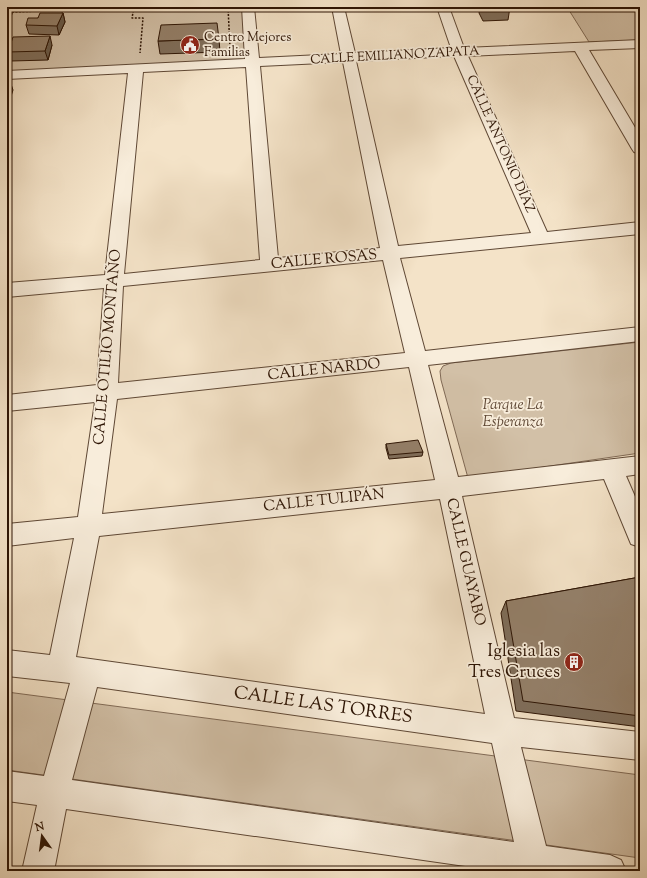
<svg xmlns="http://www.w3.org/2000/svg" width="647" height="878" font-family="'Sorts Mill Goudy',serif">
<rect width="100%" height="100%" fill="#f4e3c8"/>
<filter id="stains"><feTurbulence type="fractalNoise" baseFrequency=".005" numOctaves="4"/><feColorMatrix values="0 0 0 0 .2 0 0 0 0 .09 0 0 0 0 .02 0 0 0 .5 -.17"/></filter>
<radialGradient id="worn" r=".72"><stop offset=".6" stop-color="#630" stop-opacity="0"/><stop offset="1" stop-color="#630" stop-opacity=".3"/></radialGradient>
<!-- green -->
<g fill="#d2c0a7" stroke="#806a56">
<path d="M7 7H248L252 64 7 75Z"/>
<path d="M567 7H640V40L589 42Z"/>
<path d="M640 342V453L468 478 441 380 440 371 443 366 451 363Z"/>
<path d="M7 692 640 775V858L7 770Z"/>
</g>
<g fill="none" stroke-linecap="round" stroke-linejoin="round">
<!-- minor casing -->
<g stroke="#5f4835" stroke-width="2">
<path id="minor" d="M242 7H254L259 58 341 54 332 7H344L355 53 451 48 437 7H449L464 48 640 40V48L589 50 640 136V154L634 152 632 149 575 51 468 56 547 232 640 222V234L400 258 425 351 640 327V341L428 365 458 477 640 456V474L626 476 640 508V547L631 544 604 479 462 496 514 718 640 732V760L521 747 546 846 610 855 621 860 626 871H500L66 809 54 871H22L37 805 7 801V771L44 776 70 683 7 676V650L50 655 74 538 7 546V524L78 517 95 402 7 411V395L97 385 104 288 7 297V283L105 275 128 73 7 79V71L245 59ZM454 56 531 233 398 246 356 61ZM343 62 380 248 278 258 260 66ZM246 67 260 260 124 274 143 72ZM383 260 405 353 118 383 123 286ZM409 367 435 480 102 514 117 399ZM440 499 485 714 76 657 99 536ZM97 687 492 743 514 842 72 780Z"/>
</g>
<!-- path -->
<g stroke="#2d1404" stroke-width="1.5" stroke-dasharray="2 1.5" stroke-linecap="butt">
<path d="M134 7 132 18H143L140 53"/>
<path d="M228 7 230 48"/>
<path d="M12 12 42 11 53 7"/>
<path d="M7 28 14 7"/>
</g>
<!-- minor -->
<use href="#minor" fill="#f8eddb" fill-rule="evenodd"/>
</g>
<!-- wall -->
<g fill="#7f6e5b" stroke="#2d1404">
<path d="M161 7H222L161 11Z"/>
<path d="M480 7H510L508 20 483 21 479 13Z"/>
<path d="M63 13 65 22 59 35 29 34 26 25 38 18Z"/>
<path d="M219 39 220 52 160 54 158 41Z"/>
<path d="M52 45 48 60 11 61 8 52Z"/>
<path d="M386 444 423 452 422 456 389 459 386 448Z"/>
<path d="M640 577V727L516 711 501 613 506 601Z"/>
</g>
<!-- shaded-wall -->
<g fill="#685a4a" stroke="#2d1404">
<path d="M63 13 65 22 59 35 57 26Z"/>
<path d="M50 36 52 45 48 60 45 51Z"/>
<path d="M10 81 13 90 8 106 7 102V91Z"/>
</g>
<!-- building -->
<g fill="#94806a" stroke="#2d1404">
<path d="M484 7H510V8L485 9Z"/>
<path d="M40 13H63L57 26 26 25 28 18H38Z"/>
<path d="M217 23 219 39 158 41 161 25Z"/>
<path d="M50 36 45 51 8 52 13 37Z"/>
<path d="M10 81 7 91V82Z"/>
<path d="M418 440 423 452 389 455 386 444Z"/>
<path d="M640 577V716L523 701 506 601Z"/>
</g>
<!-- icons -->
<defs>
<g id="civic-disc" transform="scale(1)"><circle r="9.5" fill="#8f2418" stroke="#f8eddb"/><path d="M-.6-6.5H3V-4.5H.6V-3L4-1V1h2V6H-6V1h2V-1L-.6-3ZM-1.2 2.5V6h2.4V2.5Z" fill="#fff"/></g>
<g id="building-disc" transform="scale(1)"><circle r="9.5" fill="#8f2418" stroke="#f8eddb"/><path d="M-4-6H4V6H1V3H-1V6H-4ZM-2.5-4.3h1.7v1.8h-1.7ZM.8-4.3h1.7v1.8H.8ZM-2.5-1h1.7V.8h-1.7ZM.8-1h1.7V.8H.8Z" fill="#fff"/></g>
</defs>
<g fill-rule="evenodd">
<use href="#civic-disc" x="190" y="45"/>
<use href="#building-disc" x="574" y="662"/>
</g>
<g text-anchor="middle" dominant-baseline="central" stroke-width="3.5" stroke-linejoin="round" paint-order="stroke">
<!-- far-poi labels -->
<g font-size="13" fill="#2d1404" stroke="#f8eddb" text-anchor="start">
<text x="204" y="38">Centro Mejores<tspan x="204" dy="15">Familias</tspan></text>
</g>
<!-- far-street labels -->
<g font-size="13" fill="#2d1404" stroke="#f8eddb">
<text transform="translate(395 56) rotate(-3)">CALLE EMILIANO ZAPATA</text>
<text transform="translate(500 144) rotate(66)">CALLE ANTONIO DÍAZ</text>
</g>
<!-- street labels -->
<g font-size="15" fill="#2d1404" stroke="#f8eddb">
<text transform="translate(324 260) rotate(-5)">CALLE ROSAS</text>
<text transform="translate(108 347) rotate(-85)">CALLE OTILIO MONTAÑO</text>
<text transform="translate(324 370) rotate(-6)">CALLE NARDO</text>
<text transform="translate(324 501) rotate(-6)">CALLE TULIPÁN</text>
<text transform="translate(465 562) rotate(77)">CALLE GUAYABO</text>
</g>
<!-- park labels -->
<g font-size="15" font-style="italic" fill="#5f4835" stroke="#f8eddb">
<text x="513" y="405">Parque La<tspan x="513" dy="17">Esperanza</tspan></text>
</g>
<!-- near-poi labels -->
<g font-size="18" fill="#2d1404" stroke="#f8eddb" text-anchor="end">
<text x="560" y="652">Iglesia las<tspan x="560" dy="21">Tres Cruces</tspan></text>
</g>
<!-- near-street labels -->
<g font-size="18" fill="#2d1404" stroke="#f8eddb">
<text transform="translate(323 706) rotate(8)">CALLE LAS TORRES</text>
</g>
</g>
<!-- margin -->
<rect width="647" height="878" fill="none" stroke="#f4e3c8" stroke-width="24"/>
<rect x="8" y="8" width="631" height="862" fill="none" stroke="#2d1404" stroke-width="2"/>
<rect x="12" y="12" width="623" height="854" fill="none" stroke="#2d1404"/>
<!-- north arrow -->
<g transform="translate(42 836) rotate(346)" stroke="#f8eddb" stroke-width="3" paint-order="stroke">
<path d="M0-3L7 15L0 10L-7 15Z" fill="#2d1404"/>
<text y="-6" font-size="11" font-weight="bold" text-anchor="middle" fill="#2d1404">N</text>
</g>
<rect width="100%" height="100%" filter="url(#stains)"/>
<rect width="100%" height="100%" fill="url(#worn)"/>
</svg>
